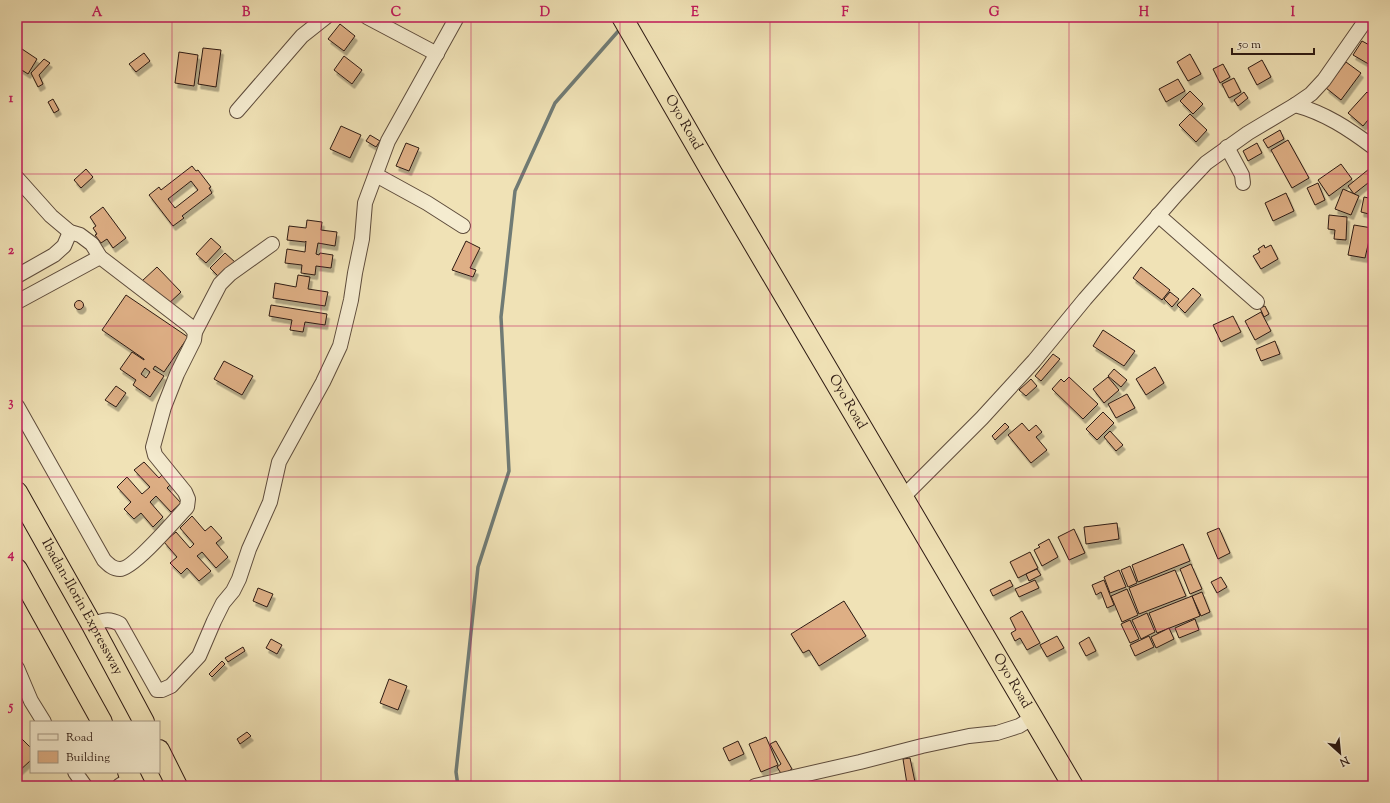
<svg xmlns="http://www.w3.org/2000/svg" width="1390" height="803" font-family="'Sorts Mill Goudy',serif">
<defs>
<filter id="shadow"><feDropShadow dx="2.5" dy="4.5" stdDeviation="0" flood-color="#0004"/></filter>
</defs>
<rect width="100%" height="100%" fill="#f0e2b6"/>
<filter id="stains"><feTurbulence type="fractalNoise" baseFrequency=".005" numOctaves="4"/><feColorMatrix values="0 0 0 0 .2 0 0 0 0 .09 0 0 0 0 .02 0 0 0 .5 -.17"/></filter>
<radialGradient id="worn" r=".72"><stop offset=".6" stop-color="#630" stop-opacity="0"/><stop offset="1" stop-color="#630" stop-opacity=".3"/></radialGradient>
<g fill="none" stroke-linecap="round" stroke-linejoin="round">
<!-- stream -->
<path stroke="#707b75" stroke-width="3.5" d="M458 786 456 772 478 567 509 471 501 317 515 191 555 103 621 28"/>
</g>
<!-- building -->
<g fill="#deaf85" stroke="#2d1a13" fill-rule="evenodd" filter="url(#shadow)">
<path d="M340 24 355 36 344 51 328 39Z"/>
<path d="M1362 41 1373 47V64L1372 66 1353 55Z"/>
<path d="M203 48 221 50 216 87 198 84Z"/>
<path d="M22 49 37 59 28 74 17 67V57Z"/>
<path d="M179 52 198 55 194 86 175 83Z"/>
<path d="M144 53 150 61 136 72 129 64Z"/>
<path d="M1190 54 1201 74 1188 81 1177 62Z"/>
<path d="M344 56 362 70 352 84 334 70Z"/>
<path d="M44 59 50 63 39 75 43 84 38 87 31 73Z"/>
<path d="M1262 60 1271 77 1257 85 1248 68Z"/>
<path d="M1346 62 1361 73 1341 100 1326 88Z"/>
<path d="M1223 64 1230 77 1220 83 1213 69Z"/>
<path d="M1234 78 1241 92 1229 98 1222 84Z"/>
<path d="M1178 79 1185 91 1166 102 1159 89Z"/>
<path d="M1190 91 1203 104 1193 114 1180 101Z"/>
<path d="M1244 92 1248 98 1238 106 1234 100Z"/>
<path d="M1367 92 1373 98V114L1363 126 1348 113Z"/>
<path d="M53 99 59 110 54 113 48 102Z"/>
<path d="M1190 114 1207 130 1196 142 1179 125Z"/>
<path d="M341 126 361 135 350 158 330 149Z"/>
<path d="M1280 130 1284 139 1268 148 1263 140Z"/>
<path d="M370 135 380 141 376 147 366 141Z"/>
<path d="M1288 140 1309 178 1292 188 1271 150Z"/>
<path d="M406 143 419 148 409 171 396 166Z"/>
<path d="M1257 143 1262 153 1248 161 1243 151Z"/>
<path d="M1341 164 1352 179 1329 196 1318 180Z"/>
<path d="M192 166 196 171 198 170 211 187 209 188 212 193 182 216 184 218 173 226 149 195 159 187 161 190ZM191 181 198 190 175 208 168 199Z"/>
<path d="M86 169 93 177 81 188 74 180Z"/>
<path d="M1369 169 1373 174V179L1354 194 1348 186Z"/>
<path d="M1318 183 1325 200 1315 205 1307 188Z"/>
<path d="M1343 189 1359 196 1351 215 1335 209Z"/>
<path d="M1286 193 1294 211 1273 221 1265 203Z"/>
<path d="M1364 197 1373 199V215L1361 212Z"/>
<path d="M103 207 126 238 113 248 107 239 101 243 95 235 97 234 93 228 96 226 90 217Z"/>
<path d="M1329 215 1347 217 1346 240 1334 239 1335 230 1328 229Z"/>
<path d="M307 220 322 222 321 230 337 232 335 246 318 243 316 254 319 255 320 253 333 255 331 268 316 266 315 275 301 273 302 265 285 263 287 249 305 252 306 241 305 242 287 240 289 226 306 228Z"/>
<path d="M1354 225 1372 228 1365 258 1348 255Z"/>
<path d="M211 238 221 247 206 263 196 254Z"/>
<path d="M466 241 480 248 470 268 476 270 473 277 452 270Z"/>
<path d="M1264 245 1265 248 1271 245 1278 259 1261 269 1253 256 1260 252 1258 249Z"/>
<path d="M225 253 236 263 220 278 210 268Z"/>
<path d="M157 267 181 292 166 306 142 281Z"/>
<path d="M1141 267 1170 290 1162 300 1133 278Z"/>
<path d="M298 275 310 277 308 289 328 292 325 306 273 298 275 283 296 287Z"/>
<path d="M1193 288 1201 295 1185 313 1177 305Z"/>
<path d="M1170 292 1179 299 1172 307 1164 299Z"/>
<path d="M126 295 188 337 164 372 155 366 153 369 164 376 150 397 133 385 136 380 120 369 132 352 144 360V359L102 330ZM145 368 150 372 146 378 141 374Z"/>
<circle cx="79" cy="305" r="4.5"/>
<path d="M271 305 327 314 325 325 305 322 303 332 290 330 292 320 269 316Z"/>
<path d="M1265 306 1269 314 1264 317 1260 308Z"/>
<path d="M1261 312 1271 331 1255 340 1245 321Z"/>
<path d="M1233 316 1241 332 1221 342 1213 325Z"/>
<path d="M1103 330 1135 351 1124 366 1093 346Z"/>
<path d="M1275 341 1280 354 1261 361 1256 349Z"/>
<path d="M1053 354 1060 359 1041 381 1035 376Z"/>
<path d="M224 361 253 376 242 395 214 379Z"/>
<path d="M1155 367 1164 383 1146 395 1136 379Z"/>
<path d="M1114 369 1127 380 1121 387 1108 376Z"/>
<path d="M1069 377 1098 404 1083 419 1052 389 1061 379 1064 382Z"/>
<path d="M1108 377 1119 390 1104 403 1093 389Z"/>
<path d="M1031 379 1037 386 1026 396 1019 390Z"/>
<path d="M116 386 126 393 116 407 105 400Z"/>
<path d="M1127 394 1135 408 1116 418 1108 404Z"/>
<path d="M1103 412 1114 423 1097 440 1086 429Z"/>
<path d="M1005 423 1009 427 995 440 992 436Z"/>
<path d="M1022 423 1029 431 1036 425 1042 432 1036 437 1047 450 1031 463 1008 435Z"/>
<path d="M1110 431 1123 445 1116 451 1104 437Z"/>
<path d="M144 462 159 478 165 472 174 481 167 488 181 503 171 512 156 496 150 502 163 517 153 527 141 513 134 519 124 509 131 502 117 487 127 477 142 494 150 487 134 470Z"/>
<path d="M192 516 205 531 211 526 222 538 216 543 228 557 216 568 202 552 197 556 211 571 199 581 187 568 181 574 170 563 177 557 164 542 176 532 190 548 194 544 180 528Z"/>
<path d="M1117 523 1119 539 1086 544 1084 527Z"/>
<path d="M1219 528 1230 553 1218 559 1207 533Z"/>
<path d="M1074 529 1085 553 1069 560 1058 537Z"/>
<path d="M1049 539 1058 557 1042 566 1034 550 1040 547 1038 545Z"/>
<path d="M1183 544 1190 561 1138 582 1132 565Z"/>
<path d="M1030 552 1038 568 1018 578 1010 562Z"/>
<path d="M1191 564 1202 589 1190 594 1180 569Z"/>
<path d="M1130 566 1137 583 1128 587 1121 570Z"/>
<path d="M1037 569 1041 575 1029 581 1026 574Z"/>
<path d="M1119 570 1126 587 1110 593 1104 577Z"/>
<path d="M1175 570 1186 596 1139 614 1129 588Z"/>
<path d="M1221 577 1227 587 1217 593 1211 582Z"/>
<path d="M1010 580 1013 586 993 596 990 590Z"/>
<path d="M1035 580 1039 588 1019 597 1015 589Z"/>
<path d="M1104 580 1114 605 1107 608 1101 592 1096 595 1092 585Z"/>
<path d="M258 588 273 594 267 607 253 601Z"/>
<path d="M1127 589 1138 615 1122 622 1111 596Z"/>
<path d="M1202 592 1210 612 1201 616 1192 596Z"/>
<path d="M1192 596 1200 616 1157 633 1149 613Z"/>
<path d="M844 601 866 636 819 666 809 650 803 653 791 634Z"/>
<path d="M1022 611 1040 643 1027 650 1020 638 1015 641 1011 633 1016 630 1010 618Z"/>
<path d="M1147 613 1155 632 1141 639 1132 620Z"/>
<path d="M1195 619 1199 630 1179 638 1175 628Z"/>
<path d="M1130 620 1139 639 1130 643 1121 624Z"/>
<path d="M1169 628 1174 639 1156 648 1151 637Z"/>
<path d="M1057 636 1064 648 1047 657 1040 645Z"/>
<path d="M1149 636 1154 647 1135 656 1130 645Z"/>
<path d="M1089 637 1096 651 1086 656 1079 643Z"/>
<path d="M271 639 282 645 277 654 266 648Z"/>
<path d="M243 647 245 651 228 662 225 658Z"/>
<path d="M222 661 225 664 212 677 209 674Z"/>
<path d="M389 679 407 686 398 710 380 703Z"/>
<path d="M247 732 251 736 240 744 237 739Z"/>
<path d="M17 734 31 748V760L17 773Z"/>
<path d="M766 737 778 765 761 772 749 744Z"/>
<path d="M738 741 744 754 729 761 723 748Z"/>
<path d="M776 741 792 769 782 775 777 767 781 764 770 744Z"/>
<path d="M910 758 915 782 907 784 903 759Z"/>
</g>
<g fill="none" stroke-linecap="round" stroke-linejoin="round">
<!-- minor casing -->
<g stroke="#5e4c3c" stroke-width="16">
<g id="minor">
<path d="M367 17 437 54"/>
<path d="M1295 105C1325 113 1349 129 1373 147"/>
<path d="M237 111 302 36 326 17"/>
<path d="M1227 147 1242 175 1243 183"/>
<path d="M376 175 427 203 463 226"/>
<path d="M17 178 51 216 70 232 80 235 92 244 100 257 190 326 195 332"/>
<path d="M1158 215 1257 302"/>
<path d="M17 276 54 255 64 246 70 232"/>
<path d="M17 302 100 257"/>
<path d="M17 406 104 560C109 565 113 569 120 569 133 569 176 519 187 507L188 499 185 492 155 455 153 447 164 407 177 374 194 340 195 332 220 284 230 274 272 244"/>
<path d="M903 497 982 418 1034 361 1085 299 1177 194 1206 163 1248 133 1295 105 1311 94 1324 80 1368 17"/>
<path d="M92 625C103 620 109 618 120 624L157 690H162L171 686 199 656 214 621 223 603 233 591 239 579 249 549 270 502 279 462 323 382 340 346 351 300 355 273 362 239 365 203 388 141 457 17"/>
<path d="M17 668 31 701 44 722"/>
<path d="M75 772 85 786"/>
<path d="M119 786 131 778"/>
<path d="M755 786 860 762 922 746 969 736 997 733 1019 726 1032 718"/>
</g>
</g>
<!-- highway casing -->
<g stroke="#2d1a13" stroke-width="22">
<g id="highway">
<path id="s1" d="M622 17 712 173 1073 786"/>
<path id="s2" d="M17 492 92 625 144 722"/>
<path d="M17 569 102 722"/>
<path d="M159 750 177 786"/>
<path d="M128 772 135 786"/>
</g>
</g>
<!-- minor -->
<use href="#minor" stroke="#f5ecd0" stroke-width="14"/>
<!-- highway -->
<use href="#highway" stroke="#f0e2b6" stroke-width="20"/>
</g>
<!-- grid -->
<path fill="none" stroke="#c2185b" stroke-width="1" stroke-opacity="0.55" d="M172 17V786M321 17V786M471 17V786M620 17V786M770 17V786M919 17V786M1069 17V786M1218 17V786M17 174H1373M17 326H1373M17 477H1373M17 629H1373"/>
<g text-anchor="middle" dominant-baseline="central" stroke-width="4" stroke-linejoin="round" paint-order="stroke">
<!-- street labels -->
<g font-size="14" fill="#2d1a13" stroke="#f5ecd0">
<text stroke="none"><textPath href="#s1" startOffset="122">Oyo Road</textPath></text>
<text stroke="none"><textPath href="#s1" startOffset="446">Oyo Road</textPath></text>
<text stroke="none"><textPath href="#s2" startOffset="132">Ibadan-Ilorin Expressway</textPath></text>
<text stroke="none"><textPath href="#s1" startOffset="770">Oyo Road</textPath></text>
</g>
</g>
<!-- margin -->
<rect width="1390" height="803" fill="none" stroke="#f0e2b6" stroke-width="44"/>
<!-- legend -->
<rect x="30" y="721" width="130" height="52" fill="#f5ecd0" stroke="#a59884"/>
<rect x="38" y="734" width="20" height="6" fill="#f5ecd0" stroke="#a59884"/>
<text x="66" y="741" font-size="12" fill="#2d1a13">Road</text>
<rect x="38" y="751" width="20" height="12" fill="#deaf85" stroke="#a59884"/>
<text x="66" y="761" font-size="12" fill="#2d1a13">Building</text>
<!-- north arrow -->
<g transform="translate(1340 753) rotate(153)" stroke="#f5ecd0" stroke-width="3" paint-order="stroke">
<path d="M0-3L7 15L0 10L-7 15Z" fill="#2d1a13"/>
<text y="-6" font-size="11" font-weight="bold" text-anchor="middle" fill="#2d1a13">N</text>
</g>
<!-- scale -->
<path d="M1232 48v6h82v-6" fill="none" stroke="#2d1a13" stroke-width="2"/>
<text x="1238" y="48" font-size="12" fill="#2d1a13" stroke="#f5ecd0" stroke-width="3" paint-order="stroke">50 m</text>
<rect x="22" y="22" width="1346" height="759" fill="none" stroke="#c2185b" stroke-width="1.5"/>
<g font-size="13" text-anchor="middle" font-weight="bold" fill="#c2185b">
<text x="97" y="16">A</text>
<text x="246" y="16">B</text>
<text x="396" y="16">C</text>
<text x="545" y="16">D</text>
<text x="695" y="16">E</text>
<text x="845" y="16">F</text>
<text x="994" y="16">G</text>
<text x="1144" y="16">H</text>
<text x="1293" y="16">I</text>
<text x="11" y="102">1</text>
<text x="11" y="254">2</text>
<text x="11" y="406">3</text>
<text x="11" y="558">4</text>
<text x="11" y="710">5</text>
</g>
<rect width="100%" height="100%" filter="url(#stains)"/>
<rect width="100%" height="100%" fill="url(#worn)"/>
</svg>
